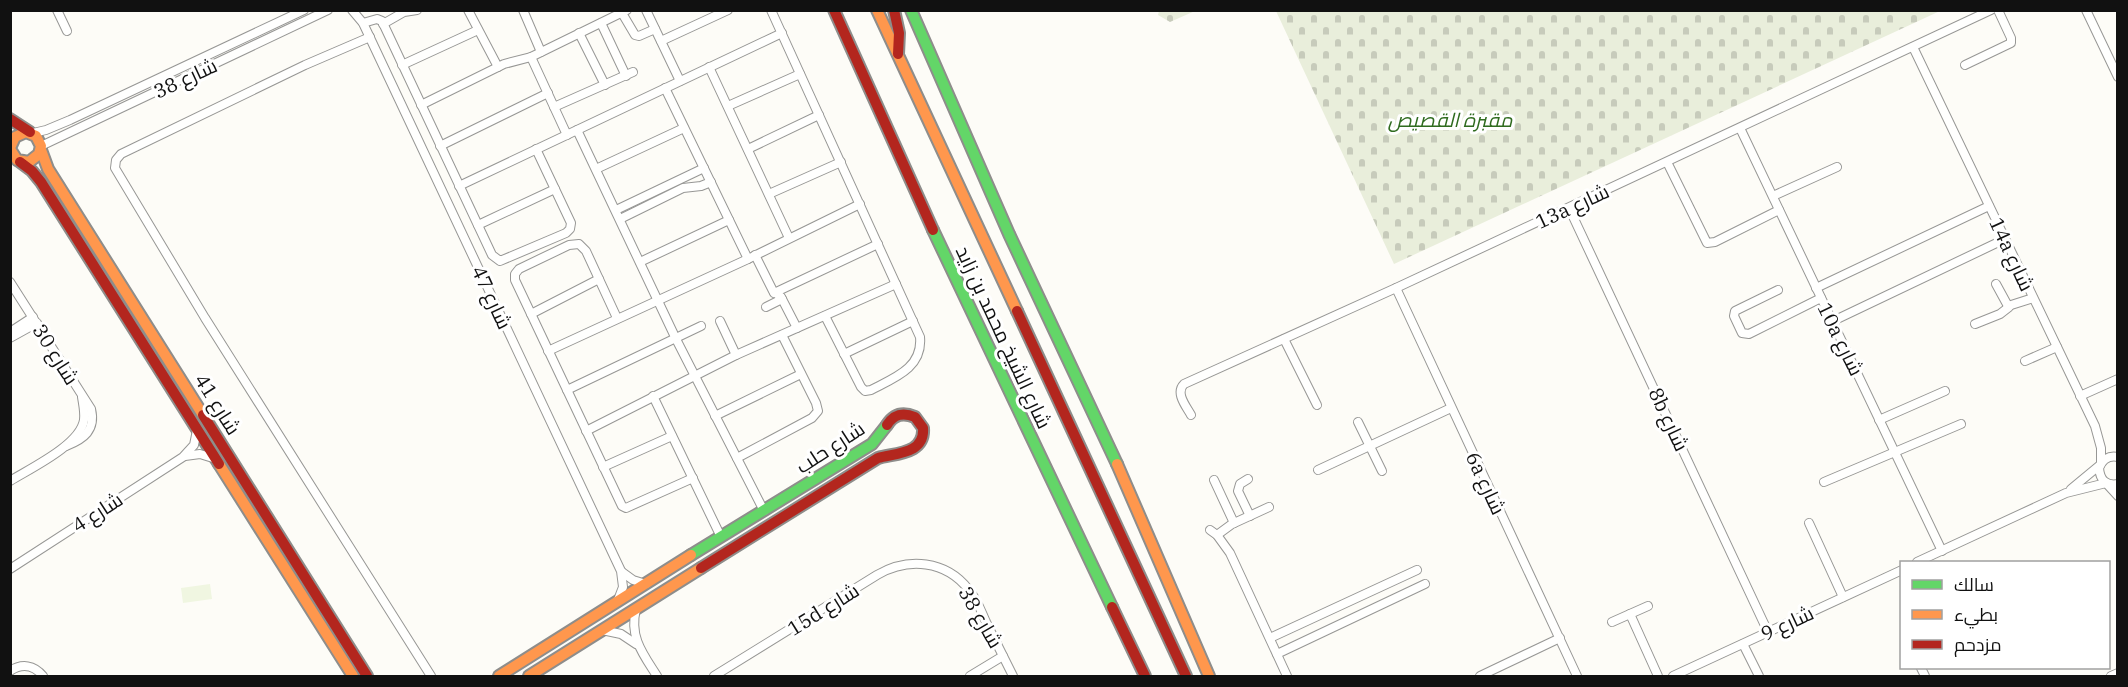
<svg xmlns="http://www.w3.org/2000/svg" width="2128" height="687" font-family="'IBM Plex Serif',Cairo,serif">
<defs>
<pattern id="cemetery-stones" width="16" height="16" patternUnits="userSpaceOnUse" patternTransform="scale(1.5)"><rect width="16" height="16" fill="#e9eedb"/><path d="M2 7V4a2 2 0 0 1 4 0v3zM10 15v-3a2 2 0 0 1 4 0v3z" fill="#c7cbbb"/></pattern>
</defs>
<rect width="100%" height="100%" fill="#fdfcf7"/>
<!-- cemetery -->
<g fill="url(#cemetery-stones)">
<path d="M1159 11V10L1195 11 1170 22 1158 15Z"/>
<path d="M1276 11H1940L1394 264Z"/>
</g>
<!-- pitch -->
<path fill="#f0f6e1" d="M210 584 212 599 183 603 181 588Z"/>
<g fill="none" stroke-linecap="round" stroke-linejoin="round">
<!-- street casing -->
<g stroke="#979795" stroke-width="10">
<g id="street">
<path d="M57 10 67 31"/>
<path d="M352 10 363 23 621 571 623 587 618 600"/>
<path d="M468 10 498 67"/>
<path d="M523 10 541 52"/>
<path d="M646 10 680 81"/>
<path d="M771 10 920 337C923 368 894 378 871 390L865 391 861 387 825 316"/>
<path d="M2086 10 2118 77"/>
<path d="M622 13 635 35 639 36 655 29"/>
<path d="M363 23 377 19 382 21 492 255 500 261 566 233 570 229 571 223 536 149"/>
<path d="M601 23 626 76"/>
<path d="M383 24 404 12 417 10"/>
<path d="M579 33 605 85"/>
<path d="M370 37 305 65 121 154 116 160 115 168 205 318 431 676"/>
<path d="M661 41 728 10"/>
<path d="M1913 47 2095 426 2101 448V463"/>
<path d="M531 57 567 135"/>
<path d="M402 65 478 30"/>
<path d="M1965 65 2011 43V38L1998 10"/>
<path d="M709 67 789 238"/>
<path d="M665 88 748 259"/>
<path d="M421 105 504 64 531 57 627 10"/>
<path d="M728 106 800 74"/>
<path d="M554 107 633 72"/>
<path d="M1740 128 1942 551"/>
<path d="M577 130 676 339 764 511"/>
<path d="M33 133 46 130 70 120 304 10"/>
<path d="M41 146 328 10"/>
<path d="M440 146 548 93"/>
<path d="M748 149 819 115"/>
<path d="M1667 162 1707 243 1715 242 1779 210"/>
<path d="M596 169 684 128"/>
<path d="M459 186 782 33"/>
<path d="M769 194 841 162"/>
<path d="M1773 196 1837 167"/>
<path d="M1569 208 1768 632"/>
<path d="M616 210 704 168"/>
<path d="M620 219 683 188 701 186 711 182"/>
<path d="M478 225 555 189"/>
<path d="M755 255 773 291 781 297 797 328"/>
<path d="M640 262 729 220"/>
<path d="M10 282 91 409C96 430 84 439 66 446"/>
<path d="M1996 284 2008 306 2033 298"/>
<path d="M1396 288 1577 676"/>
<path d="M1816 288 1989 206"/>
<path d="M1778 290 1735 311 1734 316 1742 333 1749 334 1821 298"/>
<path d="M774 293 878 244"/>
<path d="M766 307 782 299"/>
<path d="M531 314 599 279"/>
<path d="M617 318 586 251 579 244 569 245 519 269 515 274V280L622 506 626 508 693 478"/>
<path d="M720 321 736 355"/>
<path d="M1833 321 2005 239"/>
<path d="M1975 324 2000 314 2009 307"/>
<path d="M10 332 33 317"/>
<path d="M10 338 37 323"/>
<path d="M1284 339 1317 405"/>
<path d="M548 351 748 259 860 204"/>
<path d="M844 354 913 321"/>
<path d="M2025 361 2057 347"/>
<path d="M567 390 701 326"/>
<path d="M653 396 721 537"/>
<path d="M2080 396 2118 379"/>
<path d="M1191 415C1186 406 1175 393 1184 384L1396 288 1991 10"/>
<path d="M715 416 801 374"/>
<path d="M1879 420 1945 391"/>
<path d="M1358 422 1382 471"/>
<path d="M586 431 736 355 896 284"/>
<path d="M185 456 200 454 216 459"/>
<path d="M2118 457C2108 455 2102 460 2099 468 2100 480 2106 486 2118 484"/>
<path d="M737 458 812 418 818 411 816 403 782 335"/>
<path d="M603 467 672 436"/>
<path d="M1318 470 1451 408"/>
<path d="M1248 479 1240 484 1238 491 1250 516"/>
<path d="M1214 480 1234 523"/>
<path d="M10 481C31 468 80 445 84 420 85 412 83 404 82 397"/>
<path d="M1824 482 1961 424"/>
<path d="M2107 484 2118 496"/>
<path d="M2071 489 2100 465"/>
<path d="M1809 523 1843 597"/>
<path d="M1210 530 1217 535 1230 553 1287 676"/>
<path d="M1217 535 1232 524 1269 507"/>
<path d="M1917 562 2066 493 2106 483"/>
<path d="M10 569 183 457 194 445 197 430"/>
<path d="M622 572 633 580 646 584"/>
<path d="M636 609C629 637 643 654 657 676"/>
<path d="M1630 614 1658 676"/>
<path d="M1612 622 1648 606"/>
<path d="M602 630 621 634 636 644"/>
<path d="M1270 638 1417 570"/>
<path d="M1743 644 1759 676"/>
<path d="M1277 654 1425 584"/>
<path d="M1921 668 1925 676"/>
<path d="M10 671C22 663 34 665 43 676"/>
<path d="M714 676 877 575C908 557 946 560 969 590 977 599 981 611 986 622 995 640 1004 658 1013 676"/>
<path d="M970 676 1003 656"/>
<path d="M1480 676 1560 638"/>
<path d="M1673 676 1902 570"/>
<path d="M2111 676 2118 673"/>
</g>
</g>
<!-- fast casing -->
<g stroke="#8e8d8b" stroke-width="14">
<g id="fast">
<path d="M911 10 1009 234 1117 464"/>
<path d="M933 230 1112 607"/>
<path d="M691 555 872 444 887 425"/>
</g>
</g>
<!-- slow casing -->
<g stroke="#8e8d8b" stroke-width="14">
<g id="slow">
<path d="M877 10 1017 311"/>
<path d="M10 148 15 137 26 132 36 136 41 146 39 154 29 162 17 160 10 149"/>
<path d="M41 150 48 169 203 415"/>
<path d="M219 464 353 676"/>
<path d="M1117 464 1209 676"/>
<path d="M499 676 691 555"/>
<path d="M529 676 701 568"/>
</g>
</g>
<!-- jam casing -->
<g stroke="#8e8d8b" stroke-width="14">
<g id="jam">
<path d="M834 10 933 230"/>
<path d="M894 10 899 33 898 54"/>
<path d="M10 119 30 132"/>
<path d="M20 162 32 171 41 182 219 464"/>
<path d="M1017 311 1186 676"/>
<path d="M203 415 367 676"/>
<path d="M701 568 878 458C896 453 925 454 923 428L915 417C903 412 894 414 887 425"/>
<path d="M1112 607 1145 676"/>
</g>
</g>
<!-- street -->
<use href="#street" stroke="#fffffe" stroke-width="8"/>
<!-- fast -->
<use href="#fast" stroke="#63d668" stroke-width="10"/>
<!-- slow -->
<use href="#slow" stroke="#ff974d" stroke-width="10"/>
<!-- jam -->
<use href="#jam" stroke="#b3261e" stroke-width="10"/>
</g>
<g text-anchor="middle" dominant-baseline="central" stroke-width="6" stroke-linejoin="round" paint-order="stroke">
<!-- street labels -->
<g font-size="20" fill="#111" stroke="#fff">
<text transform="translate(185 78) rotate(-25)">شارع 38</text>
<text transform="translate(1572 206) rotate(-25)">13a شارع</text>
<text transform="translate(2012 254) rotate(65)">14a شارع</text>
<text transform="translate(492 297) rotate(65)">شارع 47</text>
<text transform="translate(1004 337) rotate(65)">شارع الشيخ محمد بن زايد</text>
<text transform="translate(1841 339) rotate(64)">10a شارع</text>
<text transform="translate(56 354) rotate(58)">شارع 30</text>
<text transform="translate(218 404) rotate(58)">شارع 41</text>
<text transform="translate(1669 419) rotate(65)">8b شارع</text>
<text transform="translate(830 447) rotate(-33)">شارع حلب</text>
<text transform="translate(1486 483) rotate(65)">6a شارع</text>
<text transform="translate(97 512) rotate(-33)">شارع 4</text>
<text transform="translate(823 609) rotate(-32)">15d شارع</text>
<text transform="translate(981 617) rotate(60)">شارع 38</text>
<text transform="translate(1787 623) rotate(-25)">شارع 9</text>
</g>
<!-- park labels -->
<g font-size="20" font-style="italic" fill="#2f6b1f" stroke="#fff">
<text x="1450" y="119">مقبرة القصيص</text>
</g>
</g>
<!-- border -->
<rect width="2128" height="687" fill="none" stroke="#111111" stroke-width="24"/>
<!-- legend -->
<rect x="1900" y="561" width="210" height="108" fill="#ffffff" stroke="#a0a0a0" stroke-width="1.5"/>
<rect x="1912" y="580" width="30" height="9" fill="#63d668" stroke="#a0a0a0" stroke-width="1.5"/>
<text x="1954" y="591" font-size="18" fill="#111111">سالك</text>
<rect x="1912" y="610" width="30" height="9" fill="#ff974d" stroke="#a0a0a0" stroke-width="1.5"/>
<text x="1954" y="621" font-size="18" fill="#111111">بطيء</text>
<rect x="1912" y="640" width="30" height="9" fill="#b3261e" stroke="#a0a0a0" stroke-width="1.5"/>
<text x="1954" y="651" font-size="18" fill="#111111">مزدحم</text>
</svg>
